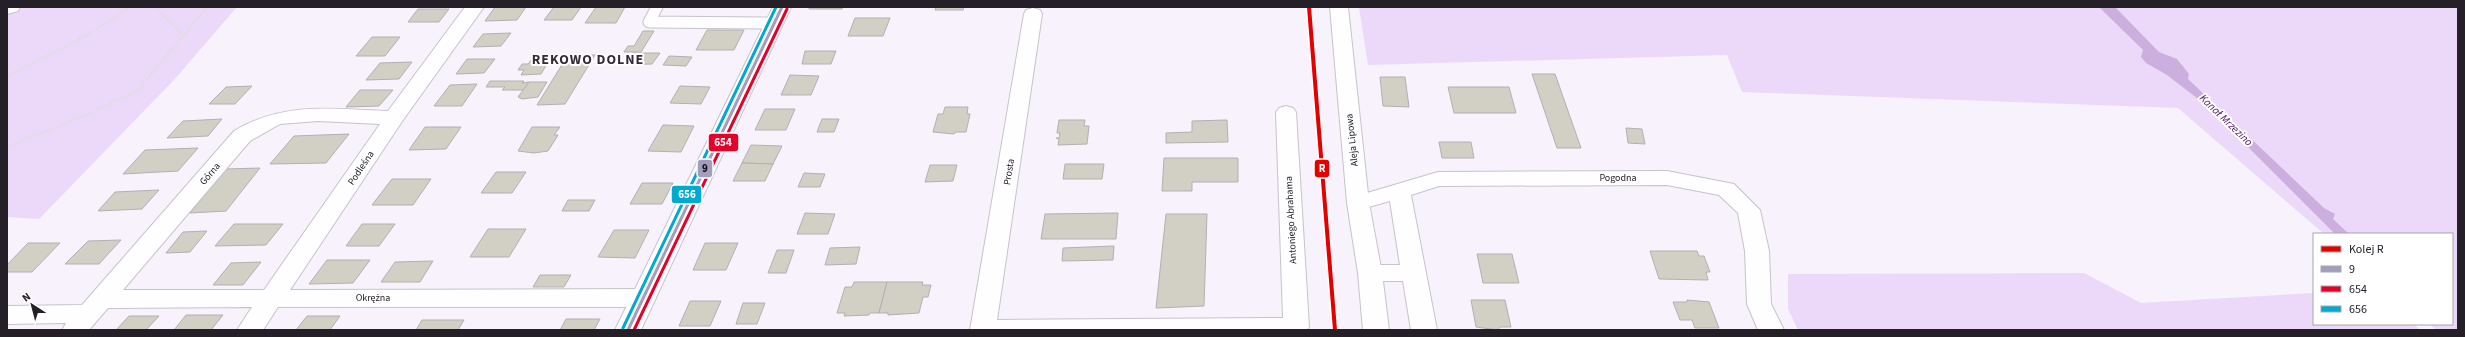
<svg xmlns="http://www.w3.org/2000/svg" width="2465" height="337" font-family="'Source Sans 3',sans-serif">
<rect width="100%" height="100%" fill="#f7f2fc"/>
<!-- green -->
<g fill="#ecd9f9">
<path d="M7 7H237L173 81 39 219 7 217Z"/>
<path d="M1359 7H2458V330H2436L2429 324H2452V234H2324L2178 108 1742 92 1727 55 1368 65Z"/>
<path d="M2084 273 2141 303 2314 293V324H2414L2420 330H1798L1788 309V274Z"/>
</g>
<!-- water -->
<path fill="#ccaedf" d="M2099 7H2115L2159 52 2177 59 2189 74 2188 79 2324 208 2335 214 2333 219 2349 234H2335L2206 105 2167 75 2146 63 2141 57 2143 50Z"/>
<!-- building -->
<g fill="#d2d0c5" stroke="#b2b0b1">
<path d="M495 7H526L517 20 485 21Z"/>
<path d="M554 7H581L572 20H544Z"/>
<path d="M596 7H625L616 23H585Z"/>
<path d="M809 7H843L842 9H809Z"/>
<path d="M936 7H964L963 10H935Z"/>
<path d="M418 9H449L439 22H408Z"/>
<path d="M855 18H890L883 36H848Z"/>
<path d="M707 30H744L734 50H696Z"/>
<path d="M643 31H654L641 52H624L628 46H634Z"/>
<path d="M511 33 501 46 473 47 483 34Z"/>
<path d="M372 37H400L385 56H356Z"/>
<path d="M805 51H836L831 64H802Z"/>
<path d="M632 53H660L652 64 622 65Z"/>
<path d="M568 55H595L565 104 537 105Z"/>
<path d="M669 56 692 57 686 66 663 65Z"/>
<path d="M467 59H495L484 73 456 74Z"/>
<path d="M550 59 541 74 521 75 524 70H518L522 64H528L531 60Z"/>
<path d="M412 62 399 79 366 80 380 63Z"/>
<path d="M1532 74H1555L1581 148H1557Z"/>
<path d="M790 75 819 76 811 95H781Z"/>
<path d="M1380 77H1405L1409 107 1383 106Z"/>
<path d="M490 81H524L522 83 529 82 524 90H502L505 87H486Z"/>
<path d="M529 82H547L538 97 522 99 518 97Z"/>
<path d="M477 84 462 106H434L450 85Z"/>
<path d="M252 86 235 104H209L226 87Z"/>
<path d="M680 86 710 87 701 104 670 103Z"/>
<path d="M1448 87H1509L1516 113H1454Z"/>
<path d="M360 90H393L379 106 346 107Z"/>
<path d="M945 107H968L967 114H970L966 132H956L954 134 933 132 938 114H943Z"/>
<path d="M765 109H795L786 130H755Z"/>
<path d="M222 119 208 136 167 138 183 121Z"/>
<path d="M822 119H839L834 132H817Z"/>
<path d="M1059 120H1085L1084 126H1089L1087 144 1058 145 1059 139 1056 138H1059L1060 133H1057Z"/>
<path d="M1227 120 1228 142 1166 143V133L1192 132V121Z"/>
<path d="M663 125 694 126 681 152 648 151Z"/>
<path d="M425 127H461L446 149 409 150Z"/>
<path d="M532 127H560L554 135H558L548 151 534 153 518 151Z"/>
<path d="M1626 128 1642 129 1645 144 1628 143Z"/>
<path d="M349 134 326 163 270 164 294 136Z"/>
<path d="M1439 142H1471L1474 158H1442Z"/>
<path d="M751 145 782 146 773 164 742 163Z"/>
<path d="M198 148 178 171 123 174 145 150Z"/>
<path d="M1164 158H1238V182H1192V191H1162Z"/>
<path d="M742 163 773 164 765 181H733Z"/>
<path d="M1065 164H1104L1102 179H1063Z"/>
<path d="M930 165H957L953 181 925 182Z"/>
<path d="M260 168 226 211 190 213 226 169Z"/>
<path d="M496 172H526L512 193H481Z"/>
<path d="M804 173 825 174 820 187H798Z"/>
<path d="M392 179H431L413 205H372Z"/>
<path d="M642 183H673L662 204H630Z"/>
<path d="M159 190 142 209 98 211 115 192Z"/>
<path d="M568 200H595L589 211H562Z"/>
<path d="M805 213 835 214 828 234H797Z"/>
<path d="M1118 213 1116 239H1041L1045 214Z"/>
<path d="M1166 214H1207L1204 306 1156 308Z"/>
<path d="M234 224H283L266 245 215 246Z"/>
<path d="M362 224H395L379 246H346Z"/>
<path d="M488 229H526L509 257H470Z"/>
<path d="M614 230H649L635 258 598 257Z"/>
<path d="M207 231 190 252 166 253 183 232Z"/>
<path d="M121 240 99 264H65L88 241Z"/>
<path d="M28 243H60L32 272H7V265Z"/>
<path d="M705 243H738L726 270H693Z"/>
<path d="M1114 246 1113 260 1062 261 1063 248Z"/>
<path d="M860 247 856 264 825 265 830 248Z"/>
<path d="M777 250H794L786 273H768Z"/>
<path d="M1650 251H1697L1699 256H1704L1710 272H1706L1708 280 1659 279Z"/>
<path d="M1477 254H1512L1519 283H1483Z"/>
<path d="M327 260H370L353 283 309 284Z"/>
<path d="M433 261 420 282H381L395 262Z"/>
<path d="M261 262 243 285H213L231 263Z"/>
<path d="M540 275H571L564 287H533Z"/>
<path d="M854 282H887L879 313H870L869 315 844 316 845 313H837L845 287H852Z"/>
<path d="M887 282H923L922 285H931L928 297H923L919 313 888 315V313H879Z"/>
<path d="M1471 300H1505L1511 327H1500L1498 330 1476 327Z"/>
<path d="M1687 300 1709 302 1719 328H1695L1692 320H1680L1673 302H1687Z"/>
<path d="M690 301H721L710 326H679Z"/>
<path d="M743 303H765L757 324H736Z"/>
<path d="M186 315H223L211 330H174Z"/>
<path d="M129 316H159L146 330H116Z"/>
<path d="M307 316H340L330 330H296Z"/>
<path d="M566 319H600L594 330H560Z"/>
<path d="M422 320H464L458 330H416Z"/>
</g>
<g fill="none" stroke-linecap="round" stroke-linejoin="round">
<!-- lane casing -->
<g stroke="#c7c3ca" stroke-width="13">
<path id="lane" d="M657 7 649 22 775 23"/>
</g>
<!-- street casing -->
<g stroke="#c7c3ca" stroke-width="2">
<g id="street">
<path d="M465 7H484L403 120 290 290 644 289 653 292 656 298 653 304 644 307H278L263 330H237L252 307 108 308 89 330H62L66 323 7 324V306L82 305 234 131C284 101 333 109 388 111ZM318 121 380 124 264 290H123L250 141 280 124Z"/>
<path d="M1033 8 1040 10 1042 14 997 320 1283 318 1276 112 1279 108 1286 106 1293 108 1296 112 1309 327 1307 330H970L1024 14 1026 10Z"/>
<path d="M1667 171 1734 184 1760 210 1769 251 1771 304 1784 330H1758L1747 304 1745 251 1738 213 1719 195 1667 185 1439 186 1411 195 1437 330H1411L1403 281H1370L1361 279 1358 273 1361 267 1370 265H1400L1390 201 1358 210 1350 208 1347 203 1350 198 1438 172Z"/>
</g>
</g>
<!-- secondary casing -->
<g stroke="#c7c3ca" stroke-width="2">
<g id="secondary">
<path d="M7 7H20L18 11 7 14Z"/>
<path d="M773 7H791L641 330H615Z"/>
<path d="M1330 7H1348L1369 203 1382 273 1389 330H1363L1358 273 1347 203Z"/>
</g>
</g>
<!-- path -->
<g stroke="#dedddf" stroke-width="2.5" stroke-dasharray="2 2" stroke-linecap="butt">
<path d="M155 7 184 35"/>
<path d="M7 76 84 37 130 7"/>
<path d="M7 147 93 112 138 90 207 7"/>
</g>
<!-- lane -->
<use href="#lane" stroke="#fefdff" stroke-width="11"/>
<!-- street -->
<use href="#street" fill="#fefdff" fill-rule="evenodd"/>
<!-- secondary -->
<use href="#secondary" fill="#fefdff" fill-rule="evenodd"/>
<!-- bus-1 casing -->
<g stroke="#fff" stroke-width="6">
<path id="bus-1" d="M628 330 782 7"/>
</g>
<!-- bus-2 casing -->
<g stroke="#fff" stroke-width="6">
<path id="bus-2" d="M634 330 787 9"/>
</g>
<!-- bus-3 casing -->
<g stroke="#fff" stroke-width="6">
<path id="bus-3" d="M623 328 776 7"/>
</g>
<!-- bus-1 -->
<use href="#bus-1" stroke="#a49dbc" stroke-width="3"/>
<!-- bus-2 -->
<use href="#bus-2" stroke="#e4002b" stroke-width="3"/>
<!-- bus-3 -->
<use href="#bus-3" stroke="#00a9ce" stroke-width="3"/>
<!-- rail-1 casing -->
<g stroke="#fff" stroke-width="7">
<path id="rail-1" d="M1309 7 1335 330"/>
</g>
<!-- rail-1 -->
<use href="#rail-1" stroke="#e50000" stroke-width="4"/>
</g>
<g text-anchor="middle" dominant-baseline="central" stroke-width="4" stroke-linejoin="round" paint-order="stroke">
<!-- street labels -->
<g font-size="10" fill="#252028" stroke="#fff">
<text transform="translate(1352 140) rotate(-96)">Aleja Lipowa</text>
<text transform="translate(361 168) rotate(-56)">Podleśna</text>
<text transform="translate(1009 172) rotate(-81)">Prosta</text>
<text transform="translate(210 174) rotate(-49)">Górna</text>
<text x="1618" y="178">Pogodna</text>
<text transform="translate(1291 220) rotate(-93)">Antoniego Abrahama</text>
<text x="373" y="298">Okrężna</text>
</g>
<!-- water labels -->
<g font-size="11" font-style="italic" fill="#440e5c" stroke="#fff">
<text transform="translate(2226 120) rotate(44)">Kanał Mrzezino</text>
</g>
<!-- district labels -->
<g font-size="14" font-weight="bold" letter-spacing="1" fill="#342b3a" stroke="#fff">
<text x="588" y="60">REKOWO DOLNE</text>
</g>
</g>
<g stroke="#fff" stroke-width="1.5">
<rect x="708" y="133" width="31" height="19" rx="4" fill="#e4002b"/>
<rect x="697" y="159" width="16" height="19" rx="4" fill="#a49dbc"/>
<rect x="1314" y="159" width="16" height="19" rx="4" fill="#e50000"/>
<rect x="671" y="185" width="31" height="19" rx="4" fill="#00a9ce"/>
</g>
<g font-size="11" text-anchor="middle" font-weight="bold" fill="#fff">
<text x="723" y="146">654</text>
<text x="1322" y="172">R</text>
<text x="687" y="198">656</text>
</g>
<g font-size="11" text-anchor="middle" font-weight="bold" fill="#111">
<text x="705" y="172">9</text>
</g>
<!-- border -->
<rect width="2465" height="337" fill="none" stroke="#252028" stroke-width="16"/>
<!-- legend -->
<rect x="2313" y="233" width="140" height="92" fill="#ffffff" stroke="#a8a6a9"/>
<rect x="2321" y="246" width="20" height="6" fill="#e50000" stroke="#a8a6a9"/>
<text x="2349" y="253" font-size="12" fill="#252028">Kolej R</text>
<rect x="2321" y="266" width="20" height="6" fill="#a49dbc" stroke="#a8a6a9"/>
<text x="2349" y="273" font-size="12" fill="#252028">9</text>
<rect x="2321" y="286" width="20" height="6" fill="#e4002b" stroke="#a8a6a9"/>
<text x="2349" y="293" font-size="12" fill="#252028">654</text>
<rect x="2321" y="306" width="20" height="6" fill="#00a9ce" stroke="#a8a6a9"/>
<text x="2349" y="313" font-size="12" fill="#252028">656</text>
<!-- north arrow -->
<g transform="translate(32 305) rotate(324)" stroke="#ffffff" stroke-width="3" paint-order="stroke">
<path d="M0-3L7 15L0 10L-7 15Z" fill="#252028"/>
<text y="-6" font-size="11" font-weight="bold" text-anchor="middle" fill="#252028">N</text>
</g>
</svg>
